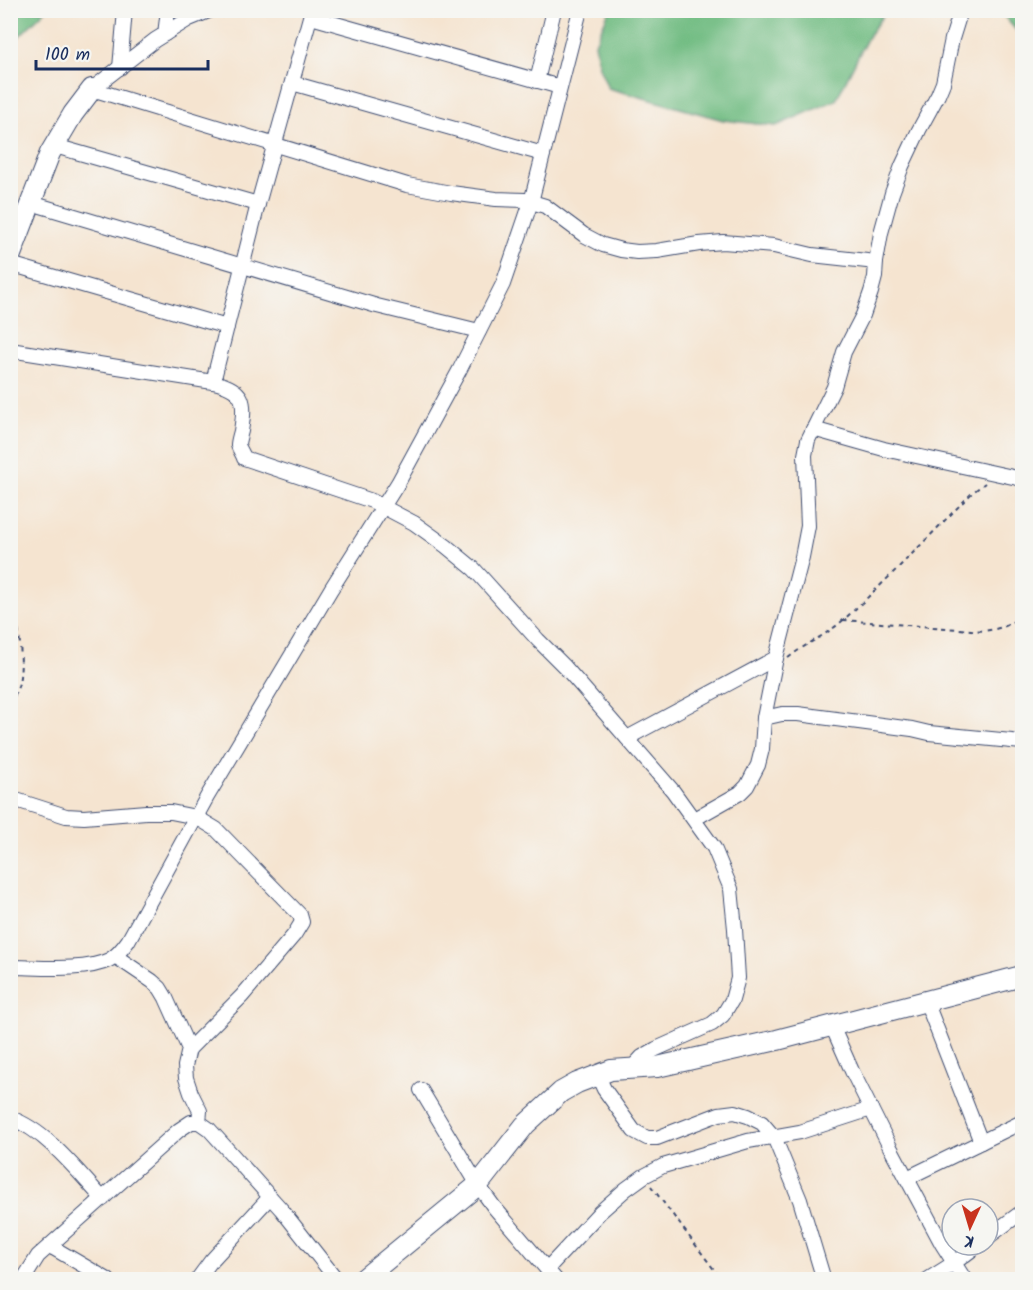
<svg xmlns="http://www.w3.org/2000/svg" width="1033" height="1290" font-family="Kalam,sans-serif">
<rect width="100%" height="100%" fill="#f6f6f2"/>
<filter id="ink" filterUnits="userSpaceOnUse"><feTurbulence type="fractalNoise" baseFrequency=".0167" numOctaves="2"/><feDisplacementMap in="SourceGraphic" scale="12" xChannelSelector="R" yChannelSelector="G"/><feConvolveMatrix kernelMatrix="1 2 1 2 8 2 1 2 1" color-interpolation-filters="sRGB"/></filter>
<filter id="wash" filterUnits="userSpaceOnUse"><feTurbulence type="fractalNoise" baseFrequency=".008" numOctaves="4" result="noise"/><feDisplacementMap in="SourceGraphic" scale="24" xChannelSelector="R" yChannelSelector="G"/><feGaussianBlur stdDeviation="1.35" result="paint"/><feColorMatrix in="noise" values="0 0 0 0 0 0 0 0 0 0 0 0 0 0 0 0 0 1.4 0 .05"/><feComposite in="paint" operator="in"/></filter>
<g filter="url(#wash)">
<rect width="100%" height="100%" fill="#f5e4d0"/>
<!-- forest -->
<g fill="#73bd84" stroke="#477671" stroke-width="1.5">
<path d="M11 10H45V11L11 44Z"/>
<path d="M1005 10 1022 11V37L1003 15Z"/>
<path d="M609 11V10L886 11 869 35 836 100 776 126 723 120 608 88 599 67 595 43Z"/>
</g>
</g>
<g filter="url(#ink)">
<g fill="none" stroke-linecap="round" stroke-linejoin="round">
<!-- street casing -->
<g stroke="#3c4a6f" stroke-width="16">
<g id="street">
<path d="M311 17 560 87"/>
<path d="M165 34 168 10"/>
<path d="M120 68 125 10"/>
<path d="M537 81 554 10"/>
<path d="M292 83 543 154"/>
<path d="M92 89 407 185 451 193 496 199 525 200 545 206 584 235 603 245 621 250 637 252 657 251 699 244 723 242 774 246 812 255 876 262"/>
<path d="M92 89 155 40 189 19 211 10"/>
<path d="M55 146 258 204"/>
<path d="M31 203 377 306 479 331"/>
<path d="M10 264 227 327"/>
<path d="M10 350 213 382C245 389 246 401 241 431 240 435 238 441 238 445 239 449 243 454 244 458L372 501 414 523 446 546 474 569 538 640 565 667 673 791 714 848 731 889 735 929 738 978 732 1000 723 1015 712 1024 656 1049 642 1057 632 1068"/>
<path d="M213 382 258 204 312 10"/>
<path d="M813 429 884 449 1022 479"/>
<path d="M764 718 782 714H798L912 729 929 733 1022 742"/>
<path d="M627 738 776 658"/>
<path d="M10 798 66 816 84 817 146 812H171L196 817 216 829 300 915 302 922 294 935 242 996 189 1049"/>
<path d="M694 819 740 793 747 786 758 765 762 749 764 718 776 658 802 557 808 526 805 455 808 440 834 387 844 352 863 315 871 292 875 277 876 262 881 233 892 193 902 166 919 130 938 95 943 83 952 39 961 10"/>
<path d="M115 956 152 981 160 988 166 998 189 1049 185 1066 186 1078 191 1093 200 1111 199 1122"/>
<path d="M10 967C38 967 84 972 109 960 117 956 123 948 128 941L207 797 331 589 398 483 459 371 503 284 531 202 580 10"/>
<path d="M926 1001 981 1142"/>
<path d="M832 1026 852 1071 890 1147 942 1244 965 1280"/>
<path d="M597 1074 604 1089 634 1131 647 1138H657L719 1114 735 1112 748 1116 762 1123 774 1137 800 1200 824 1280"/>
<path d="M421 1090 478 1185 494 1207 556 1280"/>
<path d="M10 1118C46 1130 78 1172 103 1199"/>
<path d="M907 1178 1022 1122"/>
<path d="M988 1237 1022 1212"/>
<path d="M50 1246 108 1280"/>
<path d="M547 1269 600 1212 626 1189 644 1176 663 1166 748 1141 800 1132 871 1109"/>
<path d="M23 1280 38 1256 179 1130 191 1122H199L209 1129 281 1209 337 1280"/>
<path d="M197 1280 211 1261 270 1197"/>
<path d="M927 1280 954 1263 978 1245"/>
</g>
</g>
<!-- secondary casing -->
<g stroke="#3c4a6f" stroke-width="22">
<g id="secondary">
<path d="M10 257 50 153 73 114 92 89"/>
<path d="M362 1280 478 1185 525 1125 561 1092 577 1083 611 1070 657 1067 777 1040 1022 976"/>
</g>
</g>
<!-- path -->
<g stroke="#3c4a6f" stroke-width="2" stroke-dasharray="4.5 4.5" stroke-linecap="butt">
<path d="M10 595C18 620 24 657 19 683 17 691 13 698 10 706"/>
<path d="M843 620 984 631C1001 628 1011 627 1022 612"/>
<path d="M788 658C805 644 825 636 841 622 887 581 929 536 972 493L985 483"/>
<path d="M651 1186 722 1280"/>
</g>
<!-- street -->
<use href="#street" stroke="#fff" stroke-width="14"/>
<!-- secondary -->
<use href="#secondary" stroke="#fff" stroke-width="20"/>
</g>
</g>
<!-- margin -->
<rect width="1033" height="1290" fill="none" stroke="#f6f6f2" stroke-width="36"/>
<!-- north arrow -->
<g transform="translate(970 1227) rotate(184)"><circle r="28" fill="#f6f6f2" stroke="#9ea6b7" stroke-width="1.5"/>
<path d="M0-4.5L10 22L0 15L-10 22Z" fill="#c8321e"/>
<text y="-9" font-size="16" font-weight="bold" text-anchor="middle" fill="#1b2f5e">K</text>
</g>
<!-- scale -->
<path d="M36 60v9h172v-9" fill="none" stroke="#1b2f5e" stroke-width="3"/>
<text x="45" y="60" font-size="18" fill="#1b2f5e" stroke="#f6f6f2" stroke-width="4.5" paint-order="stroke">100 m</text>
</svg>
